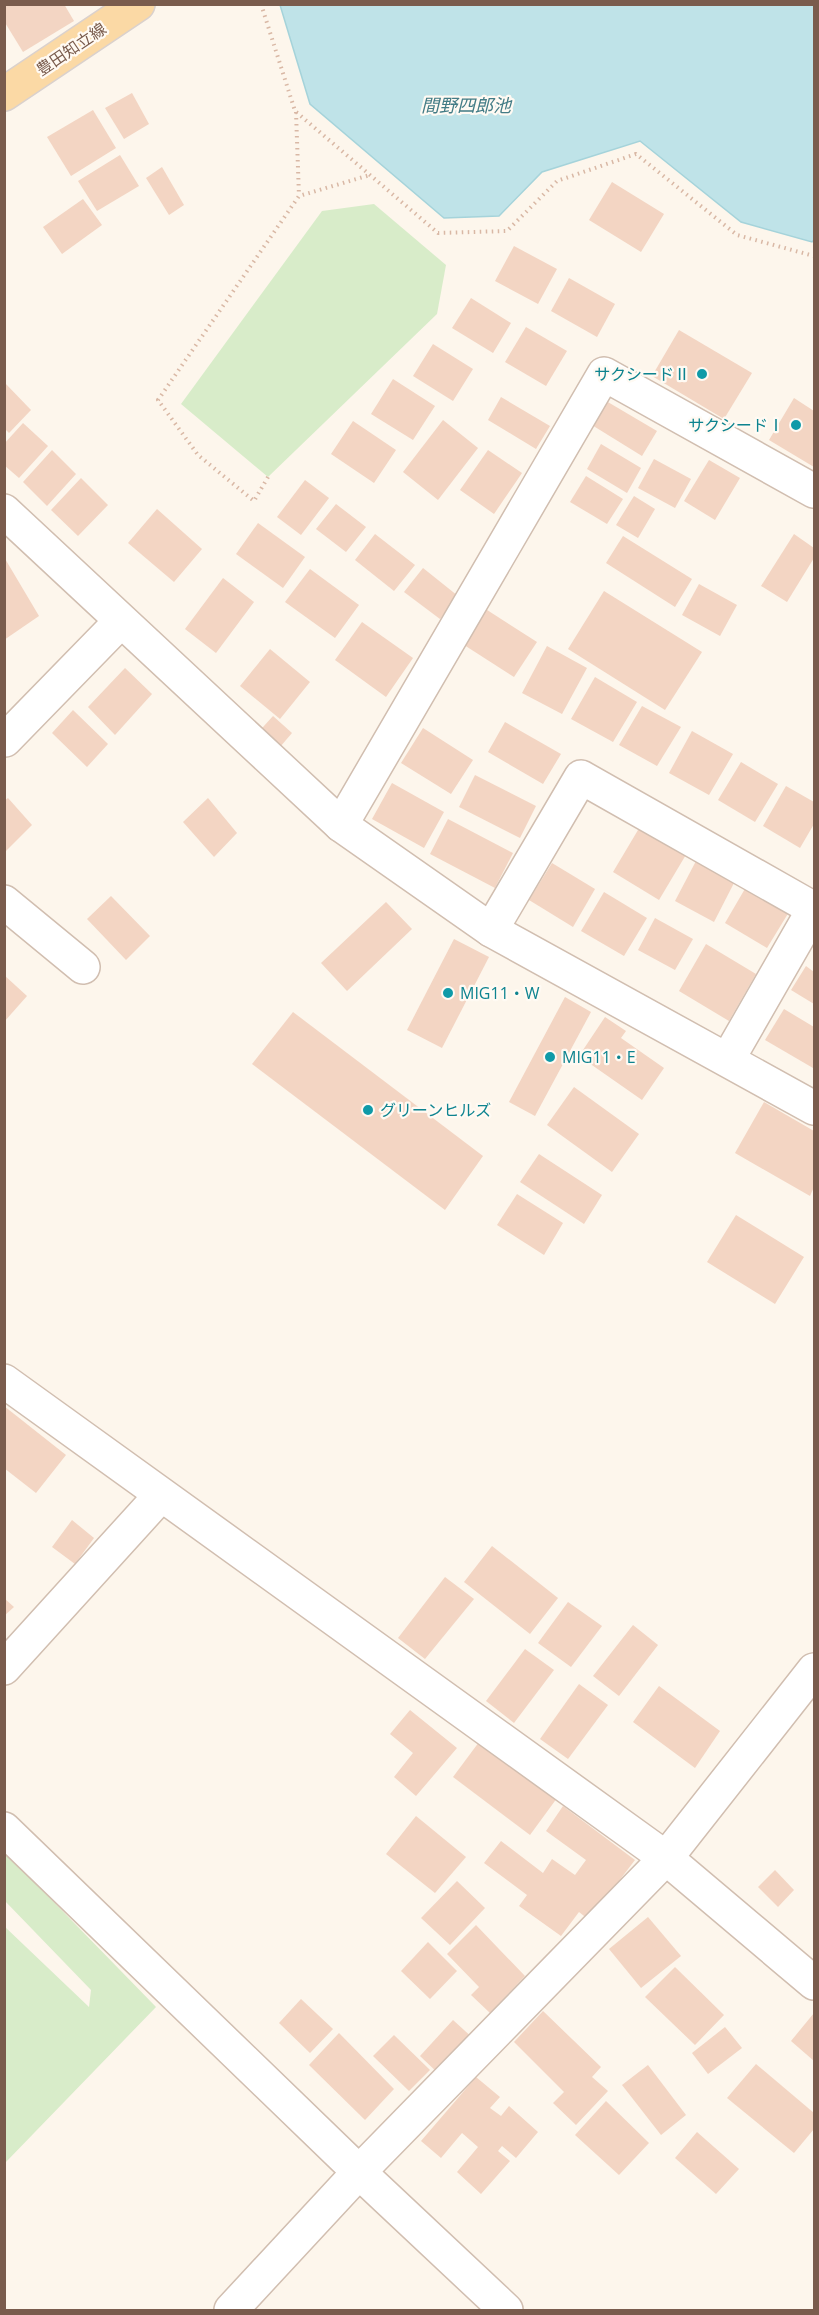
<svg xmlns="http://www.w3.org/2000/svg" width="819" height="2315" font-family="'Open Sans','Noto Sans JP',sans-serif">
<rect width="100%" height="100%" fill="#fdf6ec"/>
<!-- green -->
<g fill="#d8ecc9">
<path d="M374 204 446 265 437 314 268 477 181 404 322 211Z"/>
<path d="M5 1852 156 2007 5 2163 4 1926 89 2007 91 1990 5 1901Z"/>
</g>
<!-- water -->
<path fill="#bfe3e8" stroke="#a5d3da" stroke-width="1.5" d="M280 5H814V240L812 242 741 222 640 141 542 172 499 216 444 218 310 104Z"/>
<!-- building -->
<g fill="#f3d5c3">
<path d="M4 4H64L74 21 23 52 4 21Z"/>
<path d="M132 93 149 124 124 139 105 108Z"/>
<path d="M93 110 116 148 71 176 47 137Z"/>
<path d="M120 155 139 186 97 211 78 181Z"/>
<path d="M162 167 184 205 169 215 146 178Z"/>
<path d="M612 182 664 214 641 252 589 220Z"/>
<path d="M83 199 102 225 62 254 43 227Z"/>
<path d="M514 246 557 269 538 304 495 281Z"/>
<path d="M569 278 615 304 597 337 551 311Z"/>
<path d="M471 298 511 323 493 353 452 328Z"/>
<path d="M526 327 567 351 546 386 505 362Z"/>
<path d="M679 330 752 373 724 419 652 376Z"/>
<path d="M433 344 473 369 453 401 413 376Z"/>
<path d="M393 379 435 406 413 440 371 414Z"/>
<path d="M4 382 31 410 9 433 4 428Z"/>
<path d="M501 397 550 426 536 449 488 420Z"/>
<path d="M601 398 657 431 642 456 587 422Z"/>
<path d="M794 398 814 411V467L769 440Z"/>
<path d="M443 420 478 448 438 500 403 472Z"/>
<path d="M353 421 396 450 374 483 331 454Z"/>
<path d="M23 423 48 446 19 478 4 465V444Z"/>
<path d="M601 444 641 468 627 493 587 469Z"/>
<path d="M52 450 76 474 47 506 23 482Z"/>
<path d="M488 450 522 473 494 514 460 490Z"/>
<path d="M654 459 691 479 675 508 638 488Z"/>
<path d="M709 460 740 478 715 520 684 501Z"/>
<path d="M586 476 623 499 607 524 570 502Z"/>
<path d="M81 478 108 505 78 536 51 510Z"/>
<path d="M305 480 329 498 301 535 277 517Z"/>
<path d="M634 496 655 509 638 538 616 525Z"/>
<path d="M336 504 366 527 346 552 316 529Z"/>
<path d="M157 509 202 549 174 582 128 543Z"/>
<path d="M258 523 305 557 283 588 236 554Z"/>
<path d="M375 534 415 565 394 591 355 560Z"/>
<path d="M794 534 814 548V558L787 602 761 586Z"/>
<path d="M623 536 692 579 675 607 606 563Z"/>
<path d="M4 557 39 616 4 640Z"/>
<path d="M423 568 458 596 440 619 404 592Z"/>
<path d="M310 569 359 605 335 638 285 602Z"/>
<path d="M223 578 254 602 216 653 185 629Z"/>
<path d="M699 584 737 605 720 636 682 615Z"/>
<path d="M604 591 702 652 665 710 568 649Z"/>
<path d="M484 608 537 642 514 677 461 643Z"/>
<path d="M362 622 413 658 386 697 335 660Z"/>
<path d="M547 646 587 668 562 714 522 693Z"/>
<path d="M270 649 310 682 280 719 240 686Z"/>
<path d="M125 668 152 694 115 735 88 707Z"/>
<path d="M595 677 637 702 613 742 571 719Z"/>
<path d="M642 706 681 727 657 766 619 745Z"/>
<path d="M73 710 108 744 87 767 52 733Z"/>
<path d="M273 716 292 733 274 754 254 737Z"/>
<path d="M505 722 561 754 543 784 488 752Z"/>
<path d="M423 728 473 760 451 794 401 763Z"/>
<path d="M692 731 733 754 709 795 669 773Z"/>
<path d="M741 762 778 784 755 822 718 800Z"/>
<path d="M475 775 536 806 520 838 459 807Z"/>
<path d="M392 783 444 812 424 848 372 819Z"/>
<path d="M786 786 814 802V824L800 848 763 826Z"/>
<path d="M8 798 32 825 4 853V801Z"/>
<path d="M208 798 237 833 214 857 183 822Z"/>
<path d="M448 819 513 853 495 888 430 854Z"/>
<path d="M641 825 687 853 659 900 613 872Z"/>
<path d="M696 861 735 881 714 922 675 901Z"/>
<path d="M552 863 595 889 573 927 529 900Z"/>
<path d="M746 887 789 912 767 948 725 923Z"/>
<path d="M604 892 647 918 624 956 581 931Z"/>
<path d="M111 896 150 936 126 960 87 919Z"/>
<path d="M386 902 412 929 347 991 321 963Z"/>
<path d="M655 918 693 939 675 970 638 950Z"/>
<path d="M454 939 489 957 442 1048 407 1030Z"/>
<path d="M706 944 756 974 729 1021 679 991Z"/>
<path d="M806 966 814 972V1004L791 990Z"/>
<path d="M4 975 27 996 4 1022Z"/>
<path d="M565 997 591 1012 535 1116 509 1102Z"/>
<path d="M784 1009 814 1027 813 1068 765 1040Z"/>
<path d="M293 1012 483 1156 445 1210 252 1064Z"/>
<path d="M605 1017 626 1031 621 1038 664 1068 642 1100 579 1056Z"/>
<path d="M574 1087 639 1134 612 1172 547 1125Z"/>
<path d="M764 1102 814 1131V1187L810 1196 735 1153Z"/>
<path d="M539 1154 602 1195 584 1224 520 1182Z"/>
<path d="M517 1194 563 1223 544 1255 497 1225Z"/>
<path d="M736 1215 804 1257 775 1304 707 1262Z"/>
<path d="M4 1406 66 1455 36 1493 4 1468Z"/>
<path d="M72 1520 94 1538 75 1564 52 1547Z"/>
<path d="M492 1546 558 1598 530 1634 464 1582Z"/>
<path d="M445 1577 474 1599 425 1659 398 1638Z"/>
<path d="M4 1598 14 1607 4 1616Z"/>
<path d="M568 1602 602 1626 571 1667 538 1643Z"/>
<path d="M633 1625 658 1645 619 1696 593 1676Z"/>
<path d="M525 1649 554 1670 514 1723 486 1701Z"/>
<path d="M579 1684 608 1705 568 1759 540 1739Z"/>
<path d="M659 1686 720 1731 695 1768 633 1722Z"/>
<path d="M410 1710 457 1748 416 1796 394 1777 413 1753 390 1734Z"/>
<path d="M482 1738 560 1794 530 1835 453 1777Z"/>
<path d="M563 1806 635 1860 589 1920 579 1912 561 1936 519 1906 527 1895 484 1863 501 1841 543 1873 552 1859 575 1875 586 1860 546 1831Z"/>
<path d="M416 1816 466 1857 435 1893 386 1854Z"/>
<path d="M775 1870 794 1890 778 1907 758 1887Z"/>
<path d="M457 1881 485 1908 450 1945 421 1918Z"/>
<path d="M648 1917 681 1956 641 1988 609 1949Z"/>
<path d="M476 1925 525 1976 490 2013 471 1995 479 1987 447 1954Z"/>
<path d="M428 1942 457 1971 430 1999 401 1971Z"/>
<path d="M675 1967 724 2015 695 2045 645 1997Z"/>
<path d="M301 1999 333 2029 310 2053 279 2023Z"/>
<path d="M543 2011 601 2067 592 2077 608 2091 576 2125 553 2103 564 2092 514 2042Z"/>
<path d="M814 2013V2061L791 2041Z"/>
<path d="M453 2020 475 2040 441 2076 420 2056Z"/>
<path d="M725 2027 742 2048 708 2074 692 2053Z"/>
<path d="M339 2033 394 2089 365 2120 309 2065Z"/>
<path d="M394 2035 430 2070 409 2091 373 2056Z"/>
<path d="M756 2064 814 2113V2129L794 2153 727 2098Z"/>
<path d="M648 2065 686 2115 661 2135 622 2085Z"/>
<path d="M476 2077 500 2097 490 2108 501 2116 509 2106 538 2132 516 2158 502 2146 498 2151 510 2161 481 2194 457 2172 478 2147 462 2133 441 2158 421 2141Z"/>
<path d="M606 2101 649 2143 619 2175 575 2135Z"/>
<path d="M697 2132 739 2169 716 2194 675 2158Z"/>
</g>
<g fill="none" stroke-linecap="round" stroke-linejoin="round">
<!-- street casing -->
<g stroke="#d1beb0" stroke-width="36">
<g id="street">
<path d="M4 511 341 825 491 930 814 1108"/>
<path d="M5 740 121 621"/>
<path d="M341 825 604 374 814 491"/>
<path d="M4 902 83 967"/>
<path d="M491 930 581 777 814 909"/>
<path d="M728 1059 814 909"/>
<path d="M4 1381 666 1858 814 1983"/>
<path d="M4 1668 161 1495"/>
<path d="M4 1829 359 2172 506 2310"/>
<path d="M231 2310 359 2172 666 1858 814 1670"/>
</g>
</g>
<!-- primary casing -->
<g stroke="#dad1cd" stroke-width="36">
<path id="primary" d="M4 94 138 4"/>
</g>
<!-- path -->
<g stroke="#d9b8a5" stroke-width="4" stroke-dasharray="1.5 4.5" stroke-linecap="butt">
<path d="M261 4 295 111 438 233 507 231 557 181 636 154 737 235 814 256"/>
<path d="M296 112 299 196"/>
<path d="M268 477 254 501 198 455 158 400 299 196 370 175"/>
</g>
<!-- street -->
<use href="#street" stroke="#fff" stroke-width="33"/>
<!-- primary -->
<use href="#primary" stroke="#fbd9a5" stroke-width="33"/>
</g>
<!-- markers -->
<g fill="#0f9aa8" stroke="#fffaf3" stroke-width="2">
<circle cx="702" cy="374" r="6"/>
<circle cx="796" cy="425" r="6"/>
<circle cx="448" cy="993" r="6"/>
<circle cx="550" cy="1057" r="6"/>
<circle cx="368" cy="1110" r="6"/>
</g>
<g text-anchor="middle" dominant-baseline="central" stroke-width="4.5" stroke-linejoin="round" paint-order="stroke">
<!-- street labels -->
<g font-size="16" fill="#7a5c4d" stroke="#fffaf3">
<text transform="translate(71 49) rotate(-34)">豊田知立線</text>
</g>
<!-- culture labels -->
<g font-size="16" fill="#0d838f" stroke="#fffaf3" text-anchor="start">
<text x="690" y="374" text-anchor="end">サクシードⅡ</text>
<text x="784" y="425" text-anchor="end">サクシードⅠ</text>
<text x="460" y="993">MIG11・W</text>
<text x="562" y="1057">MIG11・E</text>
<text x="380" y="1110">グリーンヒルズ</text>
</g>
<!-- water labels -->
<g font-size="18" font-style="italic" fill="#437c86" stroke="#fffaf3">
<text x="466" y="105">間野四郎池</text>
</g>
</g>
<!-- border -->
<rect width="819" height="2315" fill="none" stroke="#7a5c4d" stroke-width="12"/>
</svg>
